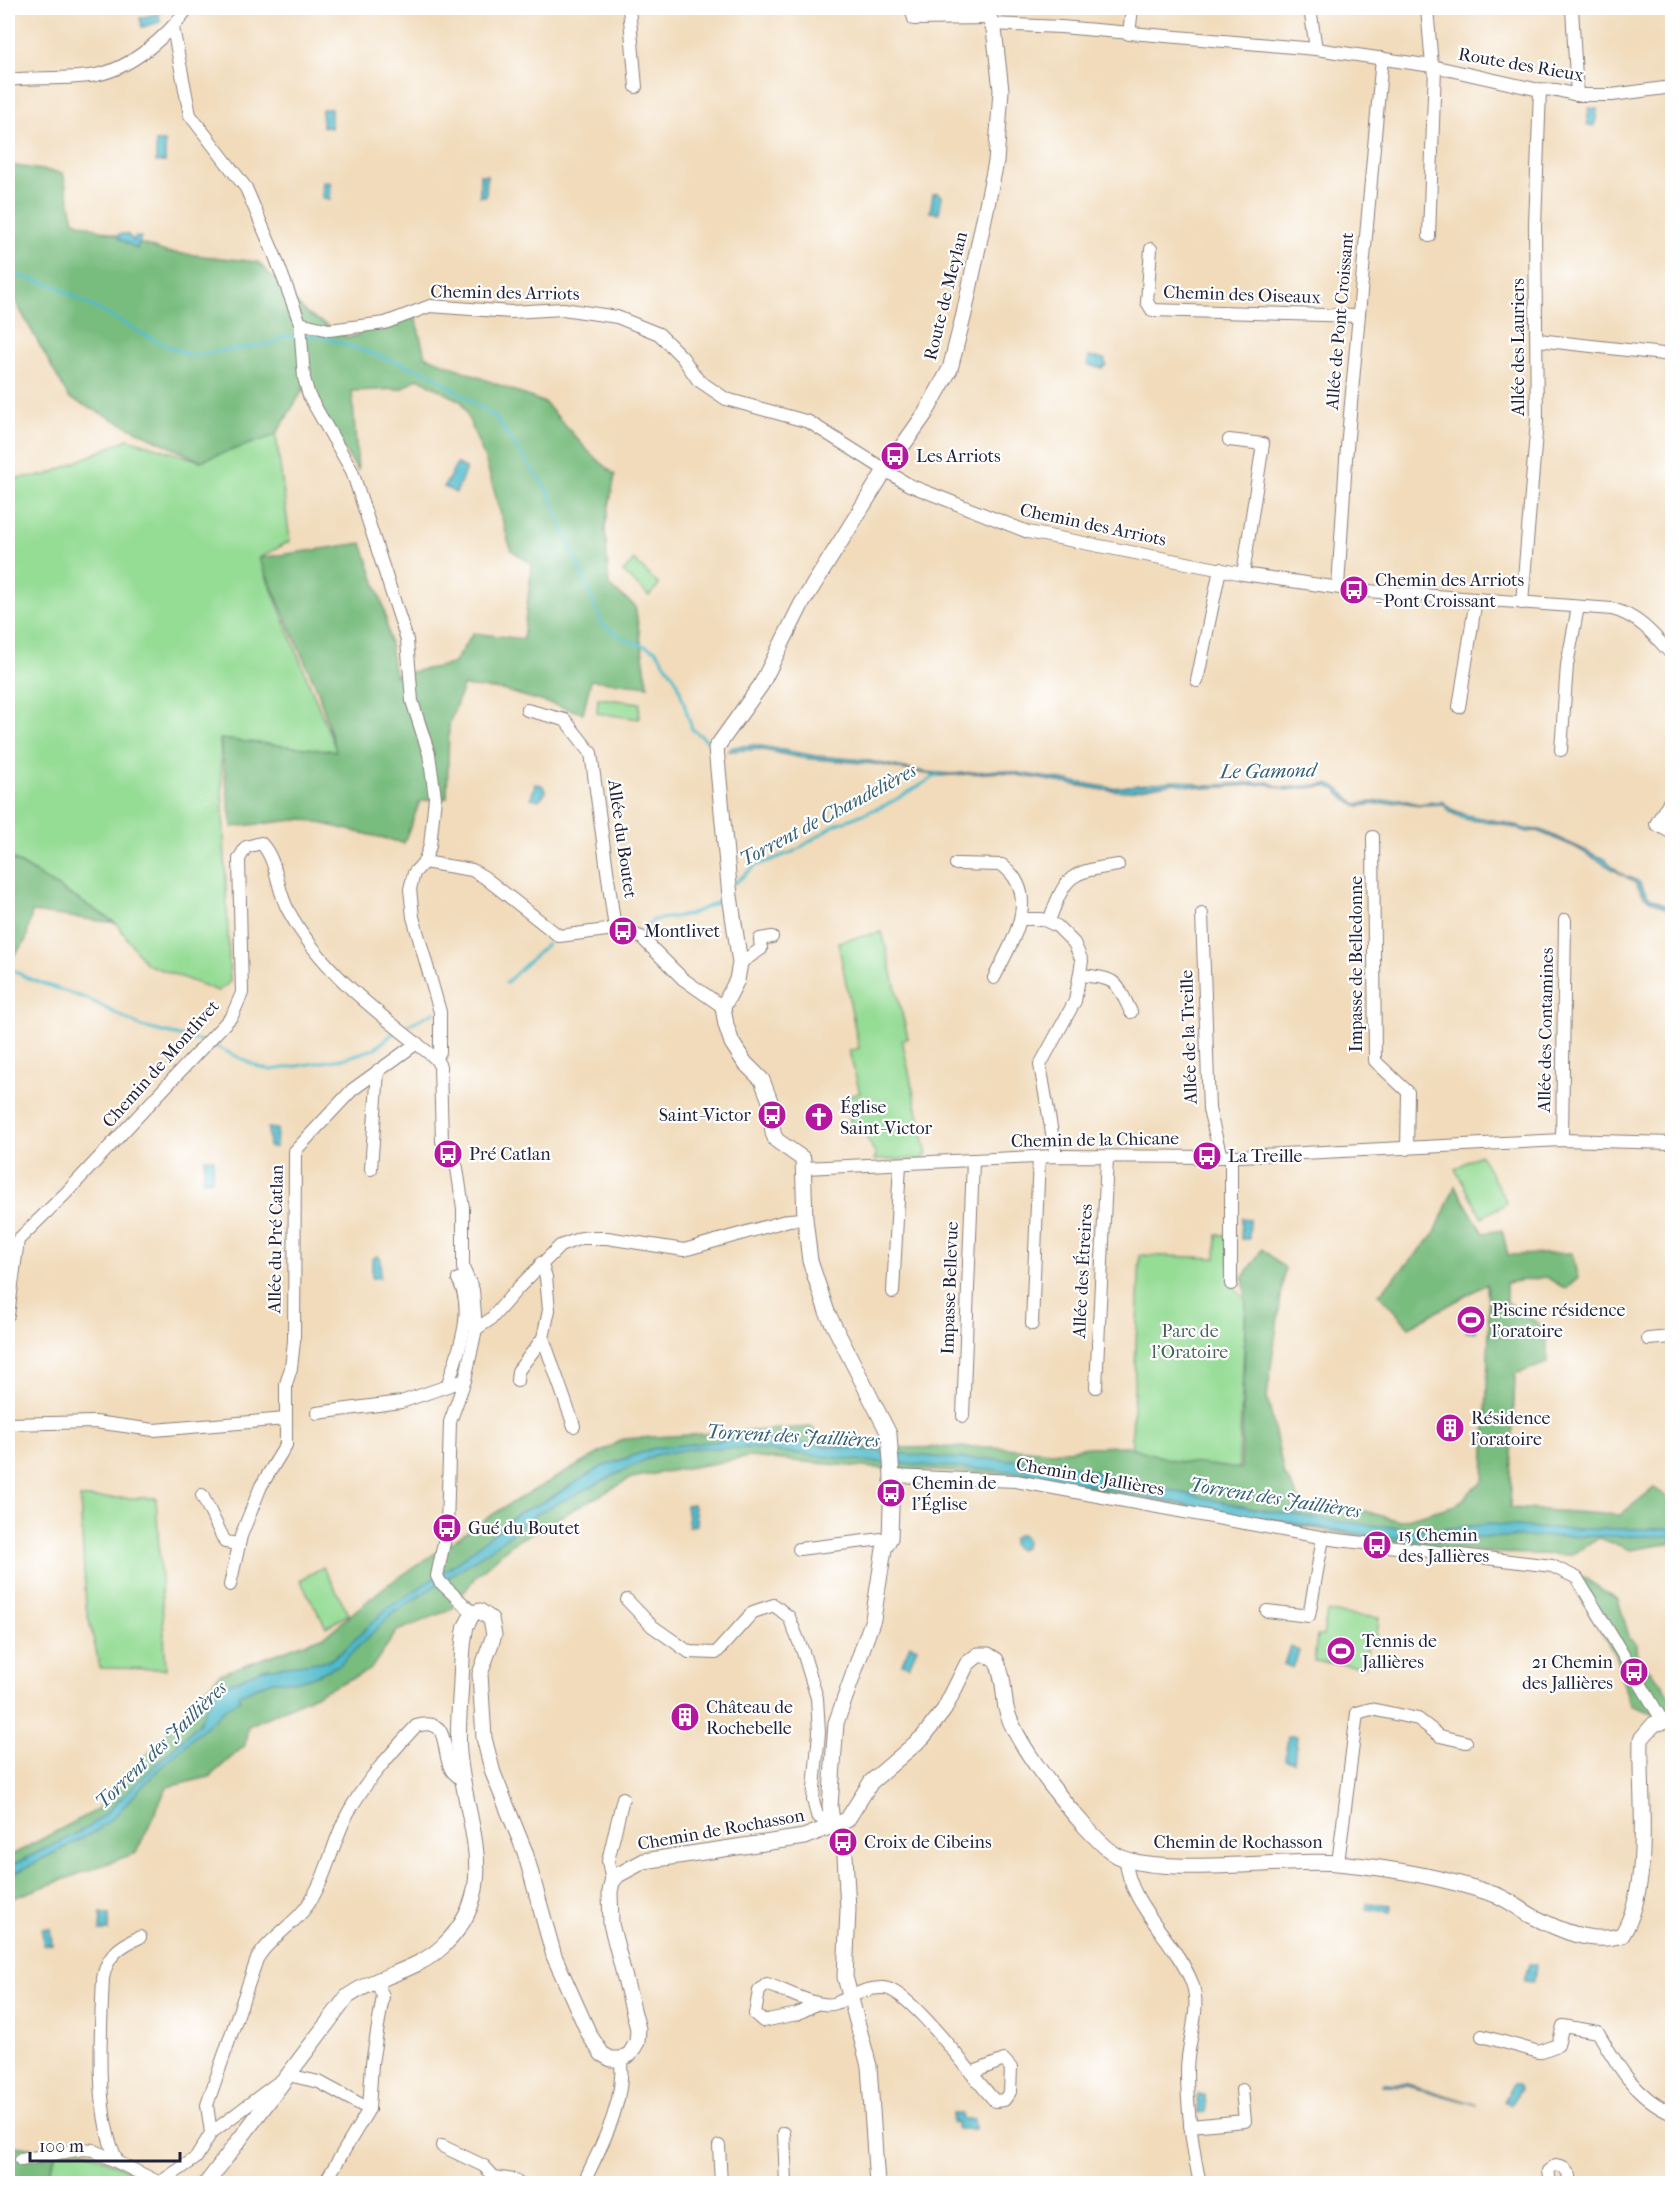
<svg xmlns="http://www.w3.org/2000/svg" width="1680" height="2191" font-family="'IM FELL French Canon',serif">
<rect width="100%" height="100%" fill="#fff"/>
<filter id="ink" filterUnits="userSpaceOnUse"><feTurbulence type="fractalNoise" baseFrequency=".0167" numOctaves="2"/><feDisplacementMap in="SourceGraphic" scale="12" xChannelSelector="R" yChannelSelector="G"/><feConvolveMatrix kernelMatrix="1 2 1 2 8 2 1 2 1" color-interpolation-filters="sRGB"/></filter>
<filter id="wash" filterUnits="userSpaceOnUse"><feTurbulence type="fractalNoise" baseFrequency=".008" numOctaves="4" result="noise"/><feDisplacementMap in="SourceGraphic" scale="24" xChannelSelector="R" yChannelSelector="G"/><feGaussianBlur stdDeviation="1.35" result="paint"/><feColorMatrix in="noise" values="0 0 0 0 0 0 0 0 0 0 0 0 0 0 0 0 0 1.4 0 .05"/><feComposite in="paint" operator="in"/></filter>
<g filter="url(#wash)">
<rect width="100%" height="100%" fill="#f1dbbb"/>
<!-- green -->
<g fill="#95dc95" stroke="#5c7f68" stroke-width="1.5">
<path d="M276 435 290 541 259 558 337 752 220 739 230 982 218 991 146 964 116 923 8 856V479L47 475 128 439 200 461Z"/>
<path d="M634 560 659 585 649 596 623 572Z"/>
<path d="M598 698 640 703 639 719 597 713Z"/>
<path d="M882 932 908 1038 902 1040 927 1155 923 1156 924 1159 874 1160 876 1155 862 1129 852 1130 846 1096 860 1093 849 1051 859 1048 838 942Z"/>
<path d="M1480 1154 1507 1203 1482 1217 1455 1169Z"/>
<path d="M1217 1235H1226L1231 1284 1246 1301 1237 1504 1130 1481 1140 1255 1216 1258Z"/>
<path d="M80 1498H156L166 1669 100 1668 86 1607Z"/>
<path d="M323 1567 349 1614 326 1627 300 1580Z"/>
<path d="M1327 1612 1379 1618 1376 1642H1368L1365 1667 1314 1661 1317 1636H1323Z"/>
<path d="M82 2149 158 2184H44L57 2152Z"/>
</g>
<!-- forest -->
<g fill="#78bc7e" stroke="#4d6f5c" stroke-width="1.5">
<path d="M8 165 63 173 74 221 166 252 258 262 307 314 349 338 414 312 425 356 545 403 587 450 615 475 605 528 609 586 635 606 648 686 591 680 583 713 502 690 463 686 449 725 447 798 420 801 404 843 303 819 232 827 220 739 336 751 318 691 259 558 362 543 384 609 395 675 453 664 473 633 523 639 532 564 511 550 486 462 462 402 418 378 401 389 352 391 358 471 304 388 276 435 200 461 69 398 8 288Z"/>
<path d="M8 856 116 923 32 912 26 940 8 963Z"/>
<path d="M1455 1186 1483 1233 1502 1230 1508 1255 1572 1253 1578 1278 1566 1289 1546 1277 1506 1283V1301L1546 1329 1548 1363 1515 1374 1510 1508 1620 1515 1654 1488 1672 1500V1543L1631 1550 1599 1538 1572 1555 1495 1553 1402 1543 1240 1517 1017 1475 886 1469 749 1457 631 1478 513 1543 475 1577 452 1609 397 1631 370 1670 248 1726 245 1745 209 1777 167 1787 136 1853 8 1900V1857L97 1810 220 1674 325 1636 383 1588 506 1506 624 1439 812 1427 822 1444 878 1448 994 1447 1052 1452 1089 1447 1127 1446 1175 1461 1241 1469 1246 1301 1243 1277 1262 1249 1285 1268 1267 1396 1284 1474 1305 1508 1364 1511 1400 1521 1456 1505 1484 1479 1489 1325 1487 1284 1409 1327 1379 1294 1434 1235Z"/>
<path d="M1578 1574 1618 1600 1630 1639 1637 1645 1638 1660C1654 1675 1672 1687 1672 1710L1653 1713 1630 1705 1615 1655 1572 1583Z"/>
<path d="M8 2145 57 2152 44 2183 8 2184Z"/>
</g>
<!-- water -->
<g fill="#50bbcb" stroke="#396e83" stroke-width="1.5">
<path d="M159 13 160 22 142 27 140 18Z"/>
<path d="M1589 108 1597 109 1595 126 1587 125Z"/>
<path d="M322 109H331V128L322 126Z"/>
<rect x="156" y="142" width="9" height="20"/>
<path d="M480 175H487L486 196H480Z"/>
<path d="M323 181 331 183 330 199 322 198Z"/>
<path d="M938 193 942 196 939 213 930 212 933 194Z"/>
<path d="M119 234H127L134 241 135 237H141L137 249 118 238Z"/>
<path d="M1089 357 1104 359 1106 365 1102 368 1087 365Z"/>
<path d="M457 464 466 468 456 493 444 487Z"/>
<path d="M755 745 816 756 865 760 924 772 952 774 1000 770 1112 788 1181 780 1204 786 1268 782 1281 788 1328 784 1335 786 1356 804 1400 799 1418 804 1442 801 1451 809 1466 815 1507 823 1525 829 1541 830 1604 859 1623 875 1638 881 1648 896 1672 909V912L1645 897 1635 882 1575 847 1537 831 1527 832 1502 824 1464 819 1448 811 1444 804 1420 805 1400 802 1356 806 1339 794 1337 790 1326 786 1286 790 1268 784 1204 788 1174 783 1129 791 1103 790 1001 772 937 776 875 764 802 758 759 749 728 751 732 747Z"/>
<path d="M535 784 542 785 546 792 539 800 531 798Z"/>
<path d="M268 1128 277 1129 276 1147H269Z"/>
<path d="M205 1158 214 1159 212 1180H203Z"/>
<path d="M1242 1218 1250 1219 1249 1239H1241Z"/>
<path d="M377 1256 381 1259 380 1278H372V1259Z"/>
<path d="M1465 1308H1476V1332H1466Z"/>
<path d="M749 1438 943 1458 1057 1461 1130 1481 1250 1508 1334 1521 1399 1528 1436 1530 1491 1524 1552 1529H1672V1536L1475 1537 1472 1541 1415 1540 1347 1532 1229 1513 1022 1472 873 1462 746 1448H694L655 1455 538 1513 487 1552 392 1614 339 1665 312 1677 298 1681H272L239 1695 241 1700 227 1707 157 1771 115 1816 96 1831 8 1877V1867L89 1827 109 1810 199 1723 212 1696 221 1687 263 1669 328 1661 342 1652 384 1611 459 1561 519 1513 545 1501 601 1467 655 1448Z"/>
<path d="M693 1504 697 1525 689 1526 686 1505Z"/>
<circle cx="1019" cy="1542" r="7"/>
<path d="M910 1645 917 1648 909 1666 902 1663Z"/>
<path d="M1290 1647 1299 1651 1293 1668 1284 1664Z"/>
<path d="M1288 1736H1297L1294 1762 1285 1760Z"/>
<path d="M1367 1903 1391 1905 1390 1912 1367 1909Z"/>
<path d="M101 1913 109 1915V1931H100Z"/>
<path d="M50 1928 52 1944 43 1945 42 1929Z"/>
<path d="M1529 1964H1536L1534 1982 1524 1981Z"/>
<path d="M1383 2083 1408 2084 1478 2105 1408 2086 1382 2085Z"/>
<path d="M1514 2084H1519L1521 2088 1510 2105 1504 2101Z"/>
<path d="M1197 2095H1205L1206 2112 1198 2113Z"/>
<path d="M952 2114H961L962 2119H974L975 2129H957V2123H953Z"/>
</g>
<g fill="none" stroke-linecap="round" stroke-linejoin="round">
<!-- stream -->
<g stroke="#50bbcb" stroke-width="3">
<path d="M8 269 13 274 55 286 158 342 191 356 275 343 282 337 296 336"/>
<path d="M303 335 323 337 431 374 495 417 549 493 603 625 624 639 656 650 677 681 692 729 713 745"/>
<path d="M735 883 755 866 795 851 835 825 886 805 938 775"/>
<path d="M643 930 653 920 688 915 725 899"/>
<path d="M8 967 27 978 90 1000 142 1027 201 1041"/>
<path d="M506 983 547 944"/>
<path d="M406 1026 436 1011"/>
<path d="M211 1044 261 1068 272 1070 342 1059 374 1049 395 1032"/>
</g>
</g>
</g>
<g filter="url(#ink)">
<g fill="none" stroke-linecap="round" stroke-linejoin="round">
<!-- minor casing -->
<g stroke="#8a7e7b" stroke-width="14">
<g id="minor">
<path d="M629 8 636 87"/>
<path d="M911 8 914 19 988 18"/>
<path d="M1310 8 1316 49"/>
<path d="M1427 8 1432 66"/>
<path d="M1572 8 1577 95"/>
<path d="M991 24 1061 27 1316 49 1432 66 1535 89 1557 90 1577 95H1612L1672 87"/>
<path d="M173 28 190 115 246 188 275 256 300 323 304 378 309 396 352 471 407 640 412 701 429 754 435 797 430 846 424 862 414 873 410 889 413 917 440 1012V1052L435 1058"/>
<path d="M1129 34 1132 8"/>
<path d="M8 80C37 77 67 80 96 75 132 68 167 36 188 8"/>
<path d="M1429 236 1435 67"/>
<path d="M1151 249 1147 302 1152 310 1358 316"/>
<path d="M300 323 329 330 385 323 430 306 511 312 563 309 617 317 659 334 682 357 698 380 726 399 809 422 909 485 1028 532 1243 574 1354 590 1612 609C1639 616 1654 635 1672 655"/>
<path d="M1538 340 1672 355"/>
<path d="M1229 440 1263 444 1243 574"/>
<path d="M1338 587 1346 459 1382 58"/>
<path d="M1522 603 1537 421 1535 225 1540 90"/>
<path d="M1197 681 1220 569"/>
<path d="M1459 707 1476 599"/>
<path d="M527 710 565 720 591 753 615 929"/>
<path d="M1561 750 1567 665 1578 607"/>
<path d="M1672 797 1656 824 1672 833"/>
<path d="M1373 837 1375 1061 1408 1092 1407 1149"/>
<path d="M424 862 472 870 484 877 559 936 615 929 641 937 683 979 723 1007"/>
<path d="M956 864 1002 865C1043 896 1011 943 994 978"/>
<path d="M1202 914 1209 1109 1221 1157"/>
<path d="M1023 919H1042L1057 926 1074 943 1082 961 1075 1001 1040 1065 1056 1156"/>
<path d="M1049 921C1066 875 1069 872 1118 865"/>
<path d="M740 963 761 949 760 939 772 937"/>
<path d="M1081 975C1117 979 1115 979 1131 1012"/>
<path d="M1562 1140 1565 920"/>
<path d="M1231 1156V1284"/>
<path d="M805 1168 1056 1156 1221 1157 1562 1140 1672 1143"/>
<path d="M371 1169 378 1070"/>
<path d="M541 1263 546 1277 549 1310 543 1338 574 1426"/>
<path d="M893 1292 900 1164"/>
<path d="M8 1315 18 1240 65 1194 232 1016 242 993 239 859 246 847 261 843C278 861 276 888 288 910 322 973 381 1015 435 1058L440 1066 442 1141 457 1168 463 1208V1268L473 1290 476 1329 465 1380 450 1422 447 1528 437 1576 440 1582 473 1613"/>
<path d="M1032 1324 1039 1157"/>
<path d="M476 1329 491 1319 518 1288 560 1246 581 1238H607L684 1250 789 1220 805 1219"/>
<path d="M1648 1339 1672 1337"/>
<path d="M517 1381 518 1371 543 1338"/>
<path d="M448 1384C458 1351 476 1312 458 1279"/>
<path d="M1096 1387 1107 1158"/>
<path d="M317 1413 401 1402 465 1380"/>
<path d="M963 1416 973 1161"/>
<path d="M8 1424 95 1422 154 1430 286 1419"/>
<path d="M892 1476 1016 1481 1331 1539 1552 1566 1577 1578 1662 1720"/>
<path d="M202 1495 225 1542 239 1544"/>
<path d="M799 1549 890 1538"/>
<path d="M230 1585 241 1536 261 1486 286 1445V1384L291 1368 294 1341 295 1151 352 1090 417 1043"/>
<path d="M627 1600 652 1626 689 1652 716 1653 753 1612 774 1605 789 1617 803 1652 817 1698 819 1732 813 1800 817 1815 832 1828"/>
<path d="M1267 1611 1309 1616 1323 1538"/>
<path d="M1126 1860C1128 1904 1176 1941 1192 1983 1202 2010 1187 2042 1187 2070 1187 2108 1192 2146 1200 2184"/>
<path d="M1338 1863 1357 1713 1371 1709 1418 1719 1440 1736 1466 1742"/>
<path d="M612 1882 608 1861 623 1798"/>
<path d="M816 2004 797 2014 763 2021 755 2014 759 1991 767 1984C784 1990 821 2010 836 2003 852 1997 865 1987 884 1988 911 1990 974 2079 995 2101L1004 2100 1010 2092 1011 2068 1004 2060 971 2073"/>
<path d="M1482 2036 1539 2052 1558 2045 1563 2026 1598 2032C1617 2065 1635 2097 1672 2113"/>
<path d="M1190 2126 1245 2121 1242 2090"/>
<path d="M211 2133 288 2075 319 2082 369 2109"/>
<path d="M784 2133 786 2184"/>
<path d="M442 2146 484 2166 494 2177 514 2180 519 2184"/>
<path d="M719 2146 721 2184"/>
<path d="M21 2160 82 2149 93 2150 158 2182"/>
<path d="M117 2160C94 2115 101 2029 103 1978 107 1955 120 1946 140 1937"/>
<path d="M158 2184 196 2158 211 2133 207 2105 257 1959C269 1938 293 1926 307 1906 327 1878 332 1843 348 1813 365 1782 392 1752 416 1726 453 1715 440 1755 452 1771 455 1775 460 1778 463 1781"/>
<path d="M324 2184 369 2109 372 2063 383 1996 376 1980"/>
<path d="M583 2184C602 2144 625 2104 621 2059"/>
<path d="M1550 2184 1548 2171 1556 2165 1563 2167 1570 2176 1566 2184"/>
</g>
</g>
<!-- tertiary casing -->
<g stroke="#8a7e7b" stroke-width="17">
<g id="tertiary">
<path d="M206 2184 347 1997C377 1975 416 1972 443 1946 504 1888 465 1824 459 1753 457 1728 460 1705 461 1681 462 1662 462 1644 466 1626L473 1613 480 1611 491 1619 494 1635 480 1674 484 1738 493 1773 525 1852 554 1956 590 2036 602 2054 611 2059H621L630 2054 637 2042 638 2029 611 1924 610 1892 612 1882 618 1875 644 1861 804 1837 847 1820 871 1782 923 1737 944 1710 967 1664 978 1655H988L996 1660C1004 1676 1003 1691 1006 1708 1014 1744 1083 1831 1113 1853 1149 1879 1288 1858 1337 1863 1390 1868 1443 1877 1493 1894 1507 1898 1519 1909 1532 1916 1559 1930 1592 1945 1622 1935 1653 1885 1639 1798 1641 1739L1654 1724 1672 1720"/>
<path d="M877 2184 869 2066 845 1977 848 1909 845 1855 840 1834 832 1821 830 1806 836 1723 873 1619 884 1549 890 1538 892 1476 889 1434 827 1312 810 1261 805 1219 803 1159 776 1140 773 1133 770 1101 762 1080 745 1063 732 1043 726 1025 723 1007 737 980 740 963 730 896 716 748 761 685 801 605 884 472 925 414 950 369 964 314 996 162 1001 90 994 29 985 8"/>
</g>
</g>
<!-- minor -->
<use href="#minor" stroke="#fff" stroke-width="12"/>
<!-- tertiary -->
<use href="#tertiary" stroke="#fff" stroke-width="15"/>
</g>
</g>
<!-- icons -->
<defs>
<g id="bus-disc" transform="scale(1.5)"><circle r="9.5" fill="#b5179e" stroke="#fff"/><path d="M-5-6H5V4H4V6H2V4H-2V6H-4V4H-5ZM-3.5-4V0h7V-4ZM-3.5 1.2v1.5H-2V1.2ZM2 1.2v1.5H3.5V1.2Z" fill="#fff"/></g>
<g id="church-disc" transform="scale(1.5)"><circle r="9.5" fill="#b5179e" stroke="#fff"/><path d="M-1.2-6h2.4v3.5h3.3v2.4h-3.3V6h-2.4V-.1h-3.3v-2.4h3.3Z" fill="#fff"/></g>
<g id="stadium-disc" transform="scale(1.5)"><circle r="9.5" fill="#b5179e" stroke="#fff"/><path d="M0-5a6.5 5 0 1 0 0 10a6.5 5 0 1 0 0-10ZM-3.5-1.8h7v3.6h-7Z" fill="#fff"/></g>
<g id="building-disc" transform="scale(1.5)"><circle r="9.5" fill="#b5179e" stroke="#fff"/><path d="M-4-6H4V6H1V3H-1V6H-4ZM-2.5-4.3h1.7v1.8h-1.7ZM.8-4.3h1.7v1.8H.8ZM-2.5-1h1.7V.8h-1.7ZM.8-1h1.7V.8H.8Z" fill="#fff"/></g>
</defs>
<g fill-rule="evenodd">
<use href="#bus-disc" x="895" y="456"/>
<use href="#bus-disc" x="1354" y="590"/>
<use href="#bus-disc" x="623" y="931"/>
<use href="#bus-disc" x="772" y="1115"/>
<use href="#church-disc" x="819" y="1117"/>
<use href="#bus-disc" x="448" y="1154"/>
<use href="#bus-disc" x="1207" y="1156"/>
<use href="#stadium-disc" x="1471" y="1320"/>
<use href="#building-disc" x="1450" y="1428"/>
<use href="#bus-disc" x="891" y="1493"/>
<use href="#bus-disc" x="447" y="1528"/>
<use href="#bus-disc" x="1377" y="1545"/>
<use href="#stadium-disc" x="1341" y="1651"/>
<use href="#bus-disc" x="1634" y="1672"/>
<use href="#building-disc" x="685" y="1717"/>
<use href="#bus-disc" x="843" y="1842"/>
</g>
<g text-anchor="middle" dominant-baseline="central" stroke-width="4.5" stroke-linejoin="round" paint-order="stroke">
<!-- street labels -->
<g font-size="18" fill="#22223b" stroke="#fff">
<text transform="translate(1521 65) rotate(10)">Route des Rieux</text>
<text transform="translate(505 293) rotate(1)">Chemin des Arriots</text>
<text transform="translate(1242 295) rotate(2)">Chemin des Oiseaux</text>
<text transform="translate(946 296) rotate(-76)">Route de Meylan</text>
<text transform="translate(1340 321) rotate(-85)">Allée de Pont Croissant</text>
<text transform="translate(1518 347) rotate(-90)">Allée des Lauriers</text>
<text transform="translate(1093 525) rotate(12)">Chemin des Arriots</text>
<text transform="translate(622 839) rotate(82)">Allée du Boutet</text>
<text transform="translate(1356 964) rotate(-90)">Impasse de Belledonne</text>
<text transform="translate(1546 1030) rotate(-89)">Allée des Contamines</text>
<text transform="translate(1189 1037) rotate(-92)">Allée de la Treille</text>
<text transform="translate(161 1064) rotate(-48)">Chemin de Montlivet</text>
<text transform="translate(1095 1140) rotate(-1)">Chemin de la Chicane</text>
<text transform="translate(276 1239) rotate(-89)">Allée du Pré Catlan</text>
<text transform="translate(1083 1271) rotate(-87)">Allée des Étreires</text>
<text transform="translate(950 1288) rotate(-88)">Impasse Bellevue</text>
<text transform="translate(1090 1477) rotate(10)">Chemin de Jallières</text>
<text transform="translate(721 1830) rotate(-10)">Chemin de Rochasson</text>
<text x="1238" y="1842">Chemin de Rochasson</text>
</g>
<!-- poi labels -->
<g font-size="18" fill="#22223b" stroke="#fff" text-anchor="start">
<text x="916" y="456">Les Arriots</text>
<text x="1375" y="580">Chemin des Arriots<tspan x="1375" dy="21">- Pont Croissant</tspan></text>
<text x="644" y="931">Montlivet</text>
<text x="840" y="1107">Église<tspan x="840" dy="21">Saint-Victor</tspan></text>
<text x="751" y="1115" text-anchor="end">Saint-Victor</text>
<text x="469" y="1154">Pré Catlan</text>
<text x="1228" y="1156">La Treille</text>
<text x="1492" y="1310">Piscine résidence<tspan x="1492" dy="21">l'oratoire</tspan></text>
<text x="1471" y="1418">Résidence<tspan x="1471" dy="21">l'oratoire</tspan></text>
<text x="912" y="1483">Chemin de<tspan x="912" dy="21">l'Église</tspan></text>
<text x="468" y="1528">Gué du Boutet</text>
<text x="1398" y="1535">15 Chemin<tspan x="1398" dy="21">des Jallières</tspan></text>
<text x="1362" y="1641">Tennis de<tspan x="1362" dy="21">Jallières</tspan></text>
<text x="1613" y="1662" text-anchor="end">21 Chemin<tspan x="1613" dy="21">des Jallières</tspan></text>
<text x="706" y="1707">Château de<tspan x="706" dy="21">Rochebelle</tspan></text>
<text x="864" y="1842">Croix de Cibeins</text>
</g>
<!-- park labels -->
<g font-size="18" fill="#4a635a" stroke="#fff">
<text x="1190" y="1331">Parc de<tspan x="1190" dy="21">l'Oratoire</tspan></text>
</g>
<!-- water labels -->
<g font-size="20" font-style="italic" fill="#345f75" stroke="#fff">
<text transform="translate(1268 771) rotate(-1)">Le Gamond</text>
<text transform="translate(828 815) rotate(-28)">Torrent de Chandelières</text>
<text transform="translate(793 1436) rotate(3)">Torrent des Jaillières</text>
<text transform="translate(1275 1498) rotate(9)">Torrent des Jaillières</text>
<text transform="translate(161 1745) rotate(-44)">Torrent des Jaillières</text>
</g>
</g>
<!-- margin -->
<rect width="1680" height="2191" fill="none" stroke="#fff" stroke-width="30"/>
<!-- scale -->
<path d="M30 2152v9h150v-9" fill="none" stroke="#22223b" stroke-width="3"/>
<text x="39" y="2152" font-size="18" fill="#22223b" stroke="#ffffff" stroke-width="4.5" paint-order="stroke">100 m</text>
</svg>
